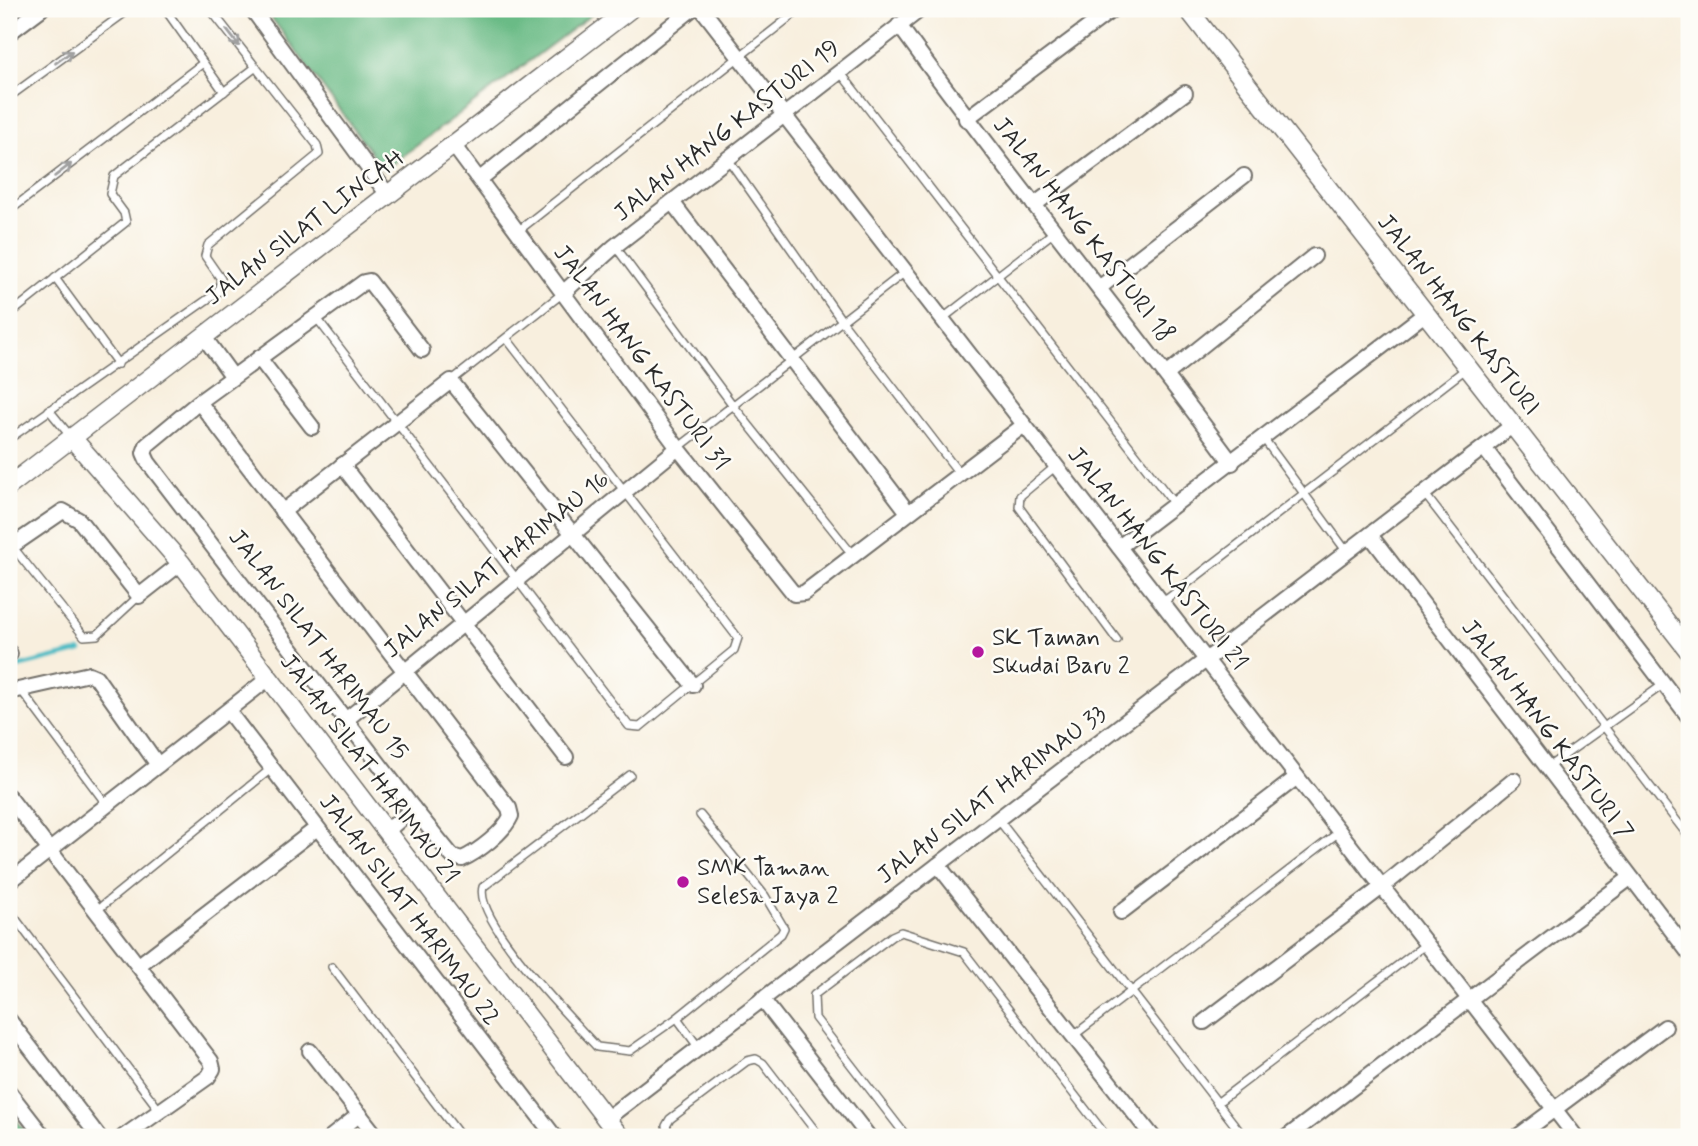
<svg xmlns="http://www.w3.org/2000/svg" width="1698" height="1146" font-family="Mynerve,sans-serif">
<rect width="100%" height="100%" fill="#fdfcf7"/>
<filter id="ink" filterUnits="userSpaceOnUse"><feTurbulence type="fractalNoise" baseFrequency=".0143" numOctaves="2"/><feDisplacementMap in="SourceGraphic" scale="14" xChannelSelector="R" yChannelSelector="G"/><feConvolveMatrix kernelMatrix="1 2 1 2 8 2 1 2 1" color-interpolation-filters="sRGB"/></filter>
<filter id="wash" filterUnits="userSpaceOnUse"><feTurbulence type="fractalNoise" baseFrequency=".00686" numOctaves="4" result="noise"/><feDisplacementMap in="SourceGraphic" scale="28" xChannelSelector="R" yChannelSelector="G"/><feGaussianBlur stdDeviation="1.57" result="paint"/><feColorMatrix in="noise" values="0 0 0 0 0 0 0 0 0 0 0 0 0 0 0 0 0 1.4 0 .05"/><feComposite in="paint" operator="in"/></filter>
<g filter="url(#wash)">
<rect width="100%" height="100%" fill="#f8efde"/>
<!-- forest -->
<g fill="#6bbb86" stroke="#4b7358" stroke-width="2">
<path d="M265 9H599L384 170Z"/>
<path d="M9 1111 30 1137H9Z"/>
</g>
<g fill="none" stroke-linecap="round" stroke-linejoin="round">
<!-- stream -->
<path stroke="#4ebcc5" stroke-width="4.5" d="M9 669 81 651"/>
</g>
</g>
<g filter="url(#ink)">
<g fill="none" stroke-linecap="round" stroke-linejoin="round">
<!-- service casing -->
<g stroke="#73706a" stroke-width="10">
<g id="service">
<path d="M165 9 224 92"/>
<path d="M840 72 1175 505"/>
<path d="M9 97 130 9"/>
<path d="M728 159 842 321 959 473"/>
<path d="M9 211 203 63"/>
<path d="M518 231 800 9"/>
<path d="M615 246 732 404 852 554"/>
<path d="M55 278 118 364"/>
<path d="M9 315 126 222 124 213 110 194 114 176 256 67"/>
<path d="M316 317 629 726 640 727 734 650 738 638 507 339"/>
<path d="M942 319 1054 232"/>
<path d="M451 381 563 293"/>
<path d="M49 410 71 437"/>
<path d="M9 439 218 292 221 279 205 256 208 245 319 154 317 145 210 9"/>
<path d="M1264 439 1347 552"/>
<path d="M678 448 905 272"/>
<path d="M1056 466 1020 496 1019 507 1117 640"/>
<path d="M1424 493 1689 837"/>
<path d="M12 546 84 636 97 635 139 596"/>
<path d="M1162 603 1467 368"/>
<path d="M21 690 107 805"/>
<path d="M1548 767 1664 684"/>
<path d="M630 775 483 887C473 920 573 1021 597 1047L630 1051 677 1018 699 1048"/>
<path d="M998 819 1244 1137"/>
<path d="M9 910 160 1111"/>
<path d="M97 910 272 768"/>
<path d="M332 967 461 1137"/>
<path d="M677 1018 781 934 784 928 765 896 700 815"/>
<path d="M1073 1036 1339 832"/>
<path d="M1217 1103 1426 944"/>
<path d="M670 1137 666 1126 670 1119 747 1061 756 1059 763 1063 820 1137"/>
<path d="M907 1137 815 1018 814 995 892 936 901 932 964 952 1107 1137"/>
</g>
</g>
<!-- minor casing -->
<g stroke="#73706a" stroke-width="18">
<g id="minor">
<path d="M252 9 388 195"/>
<path d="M702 9 1576 1137"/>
<path d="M899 25C1006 174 1123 315 1232 463"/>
<path d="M9 33 41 9"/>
<path d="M966 119 1113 9"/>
<path d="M454 146 678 448 794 594 804 593 1024 425"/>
<path d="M480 179 692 9"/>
<path d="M672 202 907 511"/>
<path d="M1034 205 1185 93"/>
<path d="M1099 288 1244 176"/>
<path d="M564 292 615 246 921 9"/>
<path d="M204 337 233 377"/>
<path d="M259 358 312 427"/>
<path d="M1167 374 1314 256"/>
<path d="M199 402 509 808 511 816C504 832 478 852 462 859L452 856 413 808 148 462 144 453 147 445 199 402 364 282 369 281 422 350"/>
<path d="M1484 448 1689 717"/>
<path d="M342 465 566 757"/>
<path d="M282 512 451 381 693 685"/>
<path d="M1370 535 1689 953"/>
<path d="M1119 547 1426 313"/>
<path d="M9 548 63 511 79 520 139 596 181 563"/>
<path d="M9 652 10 654"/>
<path d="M9 692 89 674 96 677 158 765"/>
<path d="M228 711 555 1137"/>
<path d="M347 719 678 448"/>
<path d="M9 797 211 1061 213 1069 208 1077 123 1137"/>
<path d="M386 832 413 808"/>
<path d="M938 865 1153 1137"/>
<path d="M9 882 269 678"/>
<path d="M1121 912 1297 777"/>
<path d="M139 965 317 828"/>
<path d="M762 999 869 1137"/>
<path d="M9 1020 99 1137"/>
<path d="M1204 1022 1382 887 1514 780"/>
<path d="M310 1051 377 1137"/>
<path d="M9 1092 44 1137"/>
<path d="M606 1119 1513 425"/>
<path d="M331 1137 360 1114"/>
<path d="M1287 1137 1630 878"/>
<path d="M1517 1137 1665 1027"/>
</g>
</g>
<!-- tertiary casing -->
<g stroke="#73706a" stroke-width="21">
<g id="tertiary">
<path d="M1188 9 1689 651"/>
<path d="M72 438 181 563 620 1137"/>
<path d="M9 486 630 9"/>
</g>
</g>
<!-- service -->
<use href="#service" stroke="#fff" stroke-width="7"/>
<!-- minor -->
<use href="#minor" stroke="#fff" stroke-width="14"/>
<!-- tertiary -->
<use href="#tertiary" stroke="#fff" stroke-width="18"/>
</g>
<!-- one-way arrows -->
<defs><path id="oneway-shaft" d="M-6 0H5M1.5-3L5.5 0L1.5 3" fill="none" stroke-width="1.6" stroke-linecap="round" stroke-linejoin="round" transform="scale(1.75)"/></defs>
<g stroke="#a0a0a0">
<use href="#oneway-shaft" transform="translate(233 38) rotate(52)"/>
<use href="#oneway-shaft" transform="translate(64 57) rotate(-36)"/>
<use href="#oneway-shaft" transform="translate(63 170) rotate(-37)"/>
</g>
</g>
<!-- markers -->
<g fill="#b5179e" stroke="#fdfcf7" stroke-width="2.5">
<circle cx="978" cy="652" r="7"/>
<circle cx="683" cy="882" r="7"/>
</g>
<g text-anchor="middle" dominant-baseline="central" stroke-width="5" stroke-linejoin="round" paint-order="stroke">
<!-- street labels -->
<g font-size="24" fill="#2b2b2b" stroke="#fdfcf7">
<text transform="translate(727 131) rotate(-38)">JALAN HANG KASTURI 19</text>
<text transform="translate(305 228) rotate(-37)">JALAN SILAT LINCAH</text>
<text transform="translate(1083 230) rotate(52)">JALAN HANG KASTURI 18</text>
<text transform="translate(1458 315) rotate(52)">JALAN HANG KASTURI</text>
<text transform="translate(641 358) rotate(53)">JALAN HANG KASTURI 31</text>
<text transform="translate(1157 559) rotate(52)">JALAN HANG KASTURI 21</text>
<text transform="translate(497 565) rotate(-39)">JALAN SILAT HARIMAU 16</text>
<text transform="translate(318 645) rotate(53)">JALAN SILAT HARIMAU 15</text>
<text transform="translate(1547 730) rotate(53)">JALAN HANG KASTURI 7</text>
<text transform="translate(369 769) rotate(53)">JALAN SILAT HARIMAU 21</text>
<text transform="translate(992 795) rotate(-37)">JALAN SILAT HARIMAU 33</text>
<text transform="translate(409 910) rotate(53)">JALAN SILAT HARIMAU 22</text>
</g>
<!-- poi labels -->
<g font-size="24" fill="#2b2b2b" stroke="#fdfcf7" text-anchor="start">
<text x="992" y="638">SK Taman<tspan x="992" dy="28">Skudai Baru 2</tspan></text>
<text x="697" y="868">SMK Taman<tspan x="697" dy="28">Selesa Jaya 2</tspan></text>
</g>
</g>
<!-- margin -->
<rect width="1698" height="1146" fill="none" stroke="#fdfcf7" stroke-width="35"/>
</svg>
